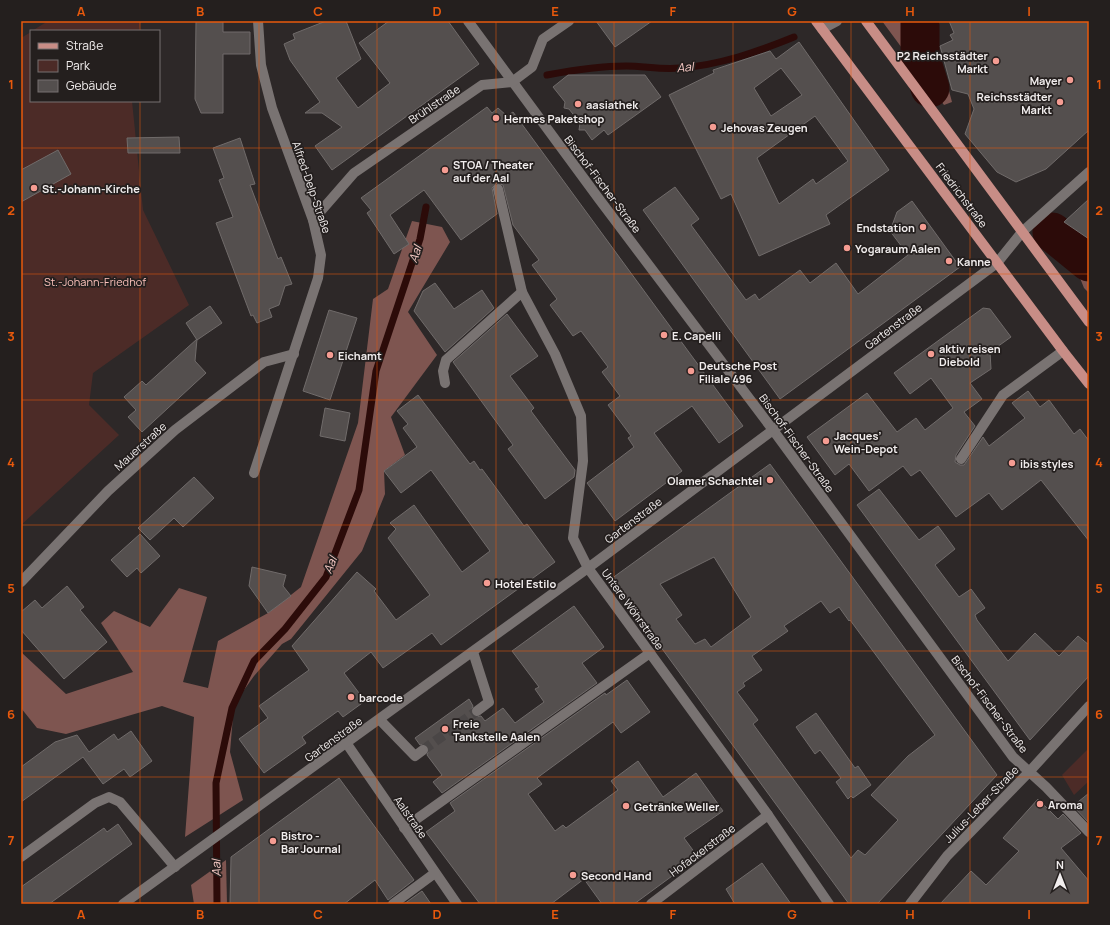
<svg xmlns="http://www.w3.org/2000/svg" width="1110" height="925" font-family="Manrope,sans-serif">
<rect width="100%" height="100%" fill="#2d2828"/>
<!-- green -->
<g fill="#4c2b27">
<path d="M48 21H141L139 31H32Z"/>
<path d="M31 32V101H132L143 210 189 305 93 373 89 405 119 435 21 525V38Z"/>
<path d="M1087 750 1089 752V781L1074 795 1062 775Z"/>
</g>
<!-- forest -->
<g fill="#7e5550">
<path d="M882 21H940L935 39 952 102 944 105Z"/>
<path d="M412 221 442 227 450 242 408 312 437 355 391 417 405 455 384 471 385 494 362 551 291 639 282 644 254 676 234 704 230 752 243 800 185 837 194 717 162 706 66 734 37 728 21 708V652L66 694 133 672 101 623 114 611 150 627 179 588 207 597 183 682 208 688 218 641 268 613 301 587 358 423 373 299 388 289Z"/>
<path d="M1064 222 1089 239V293L1084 288 1080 278 1067 261 1054 232Z"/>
<path d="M226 860 227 904H194L191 885Z"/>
</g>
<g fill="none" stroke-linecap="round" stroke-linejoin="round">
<!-- stream -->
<g stroke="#2c0b09" stroke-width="7">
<path d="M547 75C574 70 599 66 626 66 644 66 662 70 680 68 720 65 757 52 794 37"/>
<path d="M217 904 216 783 232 708 254 661 285 629 326 577 359 490 376 371 420 239 426 207"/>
</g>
<!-- river -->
<g stroke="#2c0b09" stroke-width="39">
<path d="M920 21V56L930 88"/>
<path d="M1052 232 1089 262"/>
</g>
</g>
<!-- building -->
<g fill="#544f4e" stroke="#706b6a" fill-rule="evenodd">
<path d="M196 21H223V32H250V54H223V113H201L195 99Z"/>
<path d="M326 21H346L361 59 336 78 358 108 390 83 359 43 389 21H448L479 64 332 170 315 146 342 127 322 113H305L320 102 290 60 284 44 295 39 293 34Z"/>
<path d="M596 21H652L615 47Z"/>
<path d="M949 21H1089V130L1046 169 1016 182 997 172 965 134 974 109 968 94 952 90 940 46 953 40 950 35 954 33Z"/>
<path d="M799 42 889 170 826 215 830 224 759 256 731 194 721 199 669 95 714 73 713 70 770 51 776 59ZM781 68 802 95 771 116 754 88ZM815 116 848 161 816 184 813 179 779 204 757 158Z"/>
<path d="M568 75H645L661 97 608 135 604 130 592 140 585 130H579L580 123 569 109 564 108 565 102 553 87Z"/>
<path d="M487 107 492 113 498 108 507 116 513 112 743 426 719 443 692 406 654 433 682 471 615 521 587 483 634 447 628 438 631 436 608 405 620 396 602 372 608 367 581 331 573 336 550 305 557 299 532 265 539 260 513 225 503 185 497 183 492 188 497 214 461 240 424 190 390 215 409 244 394 254 367 213 371 210 361 198Z"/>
<path d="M179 137 180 153H128L127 138Z"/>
<path d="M240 138 255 184 250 185 278 259 281 257 292 284 285 286 279 305 269 309 272 317 257 323 253 315 251 316 216 223 233 217 219 180 224 178 213 148Z"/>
<path d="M58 150 71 174 21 202V170Z"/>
<path d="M675 187 699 219 691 225 746 300 755 294 759 300 800 270 810 283 836 263 858 294 908 255 890 231 897 212 912 201 960 267 780 399 643 210Z"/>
<path d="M1089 199V239L1064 222Z"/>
<path d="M435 283 454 309 482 290 494 308 445 352 414 311 423 291Z"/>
<path d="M210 306 222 323 197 340 186 323Z"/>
<path d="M983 308 990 309 1011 337 990 352 991 369 970 383 982 399 964 412 975 426 956 455 955 462 960 465H964L983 437 989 446 1025 418 1012 403 1028 391 1040 407 1049 400 1074 434 1080 429 1089 441V541L1041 480 1002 510 989 493 956 517 920 470 911 476 903 466 869 491 849 464 835 475 807 437 867 393 897 432 916 418 925 430 953 408 931 378 910 394 894 373Z"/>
<path d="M329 310 357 318 330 400 303 391Z"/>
<path d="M507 314 538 356 510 376 534 408 531 411 575 470 574 477 545 499 508 449 513 445 453 362Z"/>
<path d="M197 339 195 361 206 373 142 432 128 417 136 410 124 397 142 381 146 385Z"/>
<path d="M418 395 470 464 474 461 480 470 482 469 524 526 527 524 555 562 441 645 432 633 383 668 371 652 344 673 365 701 343 717 338 711 302 737 306 743 264 773 239 739 268 718 259 706 309 670 292 646 357 572 376 589 374 591 396 620 430 595 388 538 396 529 390 523 414 505 462 572 490 551 431 470 401 493 384 471 417 447 403 428 408 424 397 411Z"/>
<path d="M325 408 350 413 345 441 320 436Z"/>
<path d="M770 464 997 775 877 904H849L611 579ZM714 557 751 617 711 647 705 639 695 644 676 619 682 615 660 584ZM821 601 830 613 839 607 849 621 850 620 935 735 908 756 871 795 898 820 865 855 858 850 851 858 753 724 758 720 737 692 745 686 743 683 762 670 752 656 788 631 784 626Z"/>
<path d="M194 477 214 498 183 527 174 518 150 540 138 528Z"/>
<path d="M879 489 919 540 938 526 955 549 935 565 959 597 971 589 985 608 975 615 977 620 1008 661 1035 633 1059 656 1078 636 1089 645V676L1030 740 857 505Z"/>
<path d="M140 534 160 556 141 573 137 568 127 577 111 560Z"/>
<path d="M252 567 286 575 283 586 291 596 268 613 249 586Z"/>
<path d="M67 586 84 607 80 610 107 642 64 679 21 630V612L35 600 42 608Z"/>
<path d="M574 606 604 647 582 663 597 683 442 793 433 782 442 775 427 755 429 750 428 746 425 744 420 745 415 738 469 699 473 706 471 711 474 717 481 716 485 721 503 708 515 723 544 702 535 689 539 687 512 651Z"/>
<path d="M627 680 650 712 621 733 613 722 537 778 542 784 528 794 555 831 563 825 566 828 618 790 611 781 638 761 663 797 696 773 723 811 684 838 698 857 634 904H602L584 879 551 904H480L426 832 455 811 450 803 605 693 606 695Z"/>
<path d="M816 713 855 768 858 766 871 785 853 798 851 796 848 799 836 782 841 778 820 750 815 754 796 727Z"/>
<path d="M131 731 152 761 130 777 124 769 103 784 83 757 21 802V767L55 742 77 735 89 752 114 734 118 740Z"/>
<path d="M339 778 414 880 388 900 375 880 344 904H230L231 857Z"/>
<path d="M1089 793V823L1073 806Z"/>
<path d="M1038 799 1058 819 1063 814 1081 833 1061 848 1089 881V904H940L971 871 986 885 1019 851 1003 838Z"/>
<path d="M118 824 132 844 49 904H21V887L104 828 107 832Z"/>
<path d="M762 863 791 904H735L726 889Z"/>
<path d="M422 891 431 904H404Z"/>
</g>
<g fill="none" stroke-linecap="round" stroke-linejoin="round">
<!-- minor-tunnel -->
<path stroke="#4a4646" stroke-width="10" stroke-dasharray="10 5" stroke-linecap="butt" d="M423 750 477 711"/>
<!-- minor -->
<g stroke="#797372" stroke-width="10">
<path d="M468 21 599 199 773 430 1013 757 1046 787 1089 832"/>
<path d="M822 29 837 21"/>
<path d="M498 189 522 292"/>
<path d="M313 220 354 173 482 85 512 82 532 67 543 39 569 21"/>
<path d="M445 383 443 371 446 360 522 292 555 354 581 416 583 461 573 538 588 568 768 815 829 904"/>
<path d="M961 459 1003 395 1063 351"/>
<path d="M254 473 318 278 321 255 313 220 272 108 261 65 258 21"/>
<path d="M21 582 108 491 175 430 264 362 294 354"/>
<path d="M473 652 489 702 477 711"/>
<path d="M380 720 415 756 423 750"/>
<path d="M347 744 457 904"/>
<path d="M404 828 650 653"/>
<path d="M21 857 95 803 109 797 120 802 175 867"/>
<path d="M123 904 588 568 997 263 1022 232 1089 172"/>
<path d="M393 904 435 873"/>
<path d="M651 904 768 815"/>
<path d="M910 904 947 856 1030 771 1089 706"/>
</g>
<!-- major -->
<g stroke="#c88d86" stroke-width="10">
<path d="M816 21 1063 351 1089 384"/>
<path d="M866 21 1089 322"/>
</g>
</g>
<!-- grid -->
<path fill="none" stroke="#e8590c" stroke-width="1" stroke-opacity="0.55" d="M140 21V31M259 21V904M377 21V904M496 21V904M614 21V904M733 21V904M851 21V904M970 21V904M140 101V904M21 148H1089M21 274H1089M21 400H1089M21 525H1089M21 651H1089M21 777H1089"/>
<!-- markers -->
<g fill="#f59c92" stroke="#241f1e" stroke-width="1.5">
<circle cx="996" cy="61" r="4"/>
<circle cx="1070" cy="80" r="4"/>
<circle cx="1060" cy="102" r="4"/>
<circle cx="578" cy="104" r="4"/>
<circle cx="496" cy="118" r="4"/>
<circle cx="713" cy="127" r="4"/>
<circle cx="445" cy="170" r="4"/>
<circle cx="34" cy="188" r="4"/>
<circle cx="923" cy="227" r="4"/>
<circle cx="847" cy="248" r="4"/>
<circle cx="949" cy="261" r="4"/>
<circle cx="664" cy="335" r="4"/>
<circle cx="931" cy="354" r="4"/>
<circle cx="330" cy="355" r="4"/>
<circle cx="691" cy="371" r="4"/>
<circle cx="826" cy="441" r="4"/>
<circle cx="1012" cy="463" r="4"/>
<circle cx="770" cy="480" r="4"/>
<circle cx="487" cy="583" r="4"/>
<circle cx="351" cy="697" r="4"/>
<circle cx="445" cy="729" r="4"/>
<circle cx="1040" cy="804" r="4"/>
<circle cx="626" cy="806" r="4"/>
<circle cx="273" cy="841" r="4"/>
<circle cx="573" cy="875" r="4"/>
</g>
<g text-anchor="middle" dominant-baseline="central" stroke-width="3.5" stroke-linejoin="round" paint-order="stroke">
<!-- poi labels -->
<g font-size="11" font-weight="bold" fill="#f1eded" stroke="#241f1e" text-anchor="start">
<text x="988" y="55" text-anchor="end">P2 Reichsstädter<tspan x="988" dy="13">Markt</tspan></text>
<text x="1062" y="80" text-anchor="end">Mayer</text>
<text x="1052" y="96" text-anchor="end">Reichsstädter<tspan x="1052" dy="13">Markt</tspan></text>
<text x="586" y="104">aasiathek</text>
<text x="504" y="118">Hermes Paketshop</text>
<text x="721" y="127">Jehovas Zeugen</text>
<text x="453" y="164">STOA / Theater<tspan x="453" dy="13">auf der Aal</tspan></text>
<text x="42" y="188">St.-Johann-Kirche</text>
<text x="915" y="227" text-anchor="end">Endstation</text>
<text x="855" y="248">Yogaraum Aalen</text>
<text x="957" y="261">Kanne</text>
<text x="672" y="335">E. Capelli</text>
<text x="939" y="348">aktiv reisen<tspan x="939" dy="13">Diebold</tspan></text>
<text x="338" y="355">Eichamt</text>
<text x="699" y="365">Deutsche Post<tspan x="699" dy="13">Filiale 496</tspan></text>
<text x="834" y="435">Jacques’<tspan x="834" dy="13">Wein-Depot</tspan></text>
<text x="1020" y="463">ibis styles</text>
<text x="762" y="480" text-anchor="end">Olamer Schachtel</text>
<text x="495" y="583">Hotel Estilo</text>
<text x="359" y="697">barcode</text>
<text x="453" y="723">Freie<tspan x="453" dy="13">Tankstelle Aalen</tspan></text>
<text x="1048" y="804">Aroma</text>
<text x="634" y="806">Getränke Weller</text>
<text x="281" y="835">Bistro -<tspan x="281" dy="13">Bar Journal</tspan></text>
<text x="581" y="875">Second Hand</text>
</g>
<!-- street labels -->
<g font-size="11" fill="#f1eded" stroke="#241f1e">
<text transform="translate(434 104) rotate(-34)">Brühlstraße</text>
<text transform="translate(603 184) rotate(53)">Bischof-Fischer-Straße</text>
<text transform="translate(312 187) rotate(71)">Alfred-Delp-Straße</text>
<text transform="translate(962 195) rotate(53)">Friedrichstraße</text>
<text transform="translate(893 326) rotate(-37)">Gartenstraße</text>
<text transform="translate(797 443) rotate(54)">Bischof-Fischer-Straße</text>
<text transform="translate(140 446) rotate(-42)">Mauerstraße</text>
<text transform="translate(633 520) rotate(-37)">Gartenstraße</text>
<text transform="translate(633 609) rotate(54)">Untere Wöhrstraße</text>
<text transform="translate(990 704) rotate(53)">Bischof-Fischer-Straße</text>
<text transform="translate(333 739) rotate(-36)">Gartenstraße</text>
<text transform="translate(981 804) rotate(-46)">Julius-Leber-Straße</text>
<text transform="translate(411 817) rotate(55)">Aalstraße</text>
<text transform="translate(702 850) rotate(-37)">Hofackerstraße</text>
</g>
<!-- park labels -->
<g font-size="11" fill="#fdc2bb" stroke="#241f1e">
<text x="95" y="281">St.-Johann-Friedhof</text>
</g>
<!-- water labels -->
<g font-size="12" font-style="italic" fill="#f9ccc7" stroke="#241f1e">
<text transform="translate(685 67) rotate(-5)">Aal</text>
<text transform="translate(415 254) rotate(-71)">Aal</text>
<text transform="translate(330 565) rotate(-68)">Aal</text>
<text transform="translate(216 868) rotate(-91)">Aal</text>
</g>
</g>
<!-- border -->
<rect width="1110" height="925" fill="none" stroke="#241f1e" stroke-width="44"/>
<!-- legend -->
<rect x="30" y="30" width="130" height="72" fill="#241f1e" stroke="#767171"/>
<rect x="38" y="43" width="20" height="6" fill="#c88d86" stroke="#767171"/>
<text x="66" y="50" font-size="12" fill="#f1eded">Straße</text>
<rect x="38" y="60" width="20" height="12" fill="#4c2b27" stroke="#767171"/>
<text x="66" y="70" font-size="12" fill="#f1eded">Park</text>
<rect x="38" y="80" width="20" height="12" fill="#544f4e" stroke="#767171"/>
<text x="66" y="90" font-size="12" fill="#f1eded">Gebäude</text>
<!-- north arrow -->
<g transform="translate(1060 875)" stroke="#241f1e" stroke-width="3" paint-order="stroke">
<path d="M0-3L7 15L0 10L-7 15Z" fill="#f1eded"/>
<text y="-6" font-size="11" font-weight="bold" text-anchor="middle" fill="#f1eded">N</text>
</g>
<rect x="22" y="22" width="1066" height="881" fill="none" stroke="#e8590c" stroke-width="1.5"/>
<g font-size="13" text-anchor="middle" font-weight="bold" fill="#e8590c">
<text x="81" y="16">A</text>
<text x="200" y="16">B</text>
<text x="318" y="16">C</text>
<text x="437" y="16">D</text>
<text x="555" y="16">E</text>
<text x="673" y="16">F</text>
<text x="792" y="16">G</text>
<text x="910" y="16">H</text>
<text x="1029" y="16">I</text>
<text x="11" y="89">1</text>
<text x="1099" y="89">1</text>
<text x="11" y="215">2</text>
<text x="1099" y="215">2</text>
<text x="11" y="341">3</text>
<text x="1099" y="341">3</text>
<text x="11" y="467">4</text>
<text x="1099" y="467">4</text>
<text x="11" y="593">5</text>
<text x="1099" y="593">5</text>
<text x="11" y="719">6</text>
<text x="1099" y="719">6</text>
<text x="11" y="845">7</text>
<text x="1099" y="845">7</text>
<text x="81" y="919">A</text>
<text x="200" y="919">B</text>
<text x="318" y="919">C</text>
<text x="437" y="919">D</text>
<text x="555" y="919">E</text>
<text x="673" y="919">F</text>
<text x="792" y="919">G</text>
<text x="910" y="919">H</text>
<text x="1029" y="919">I</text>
</g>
</svg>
